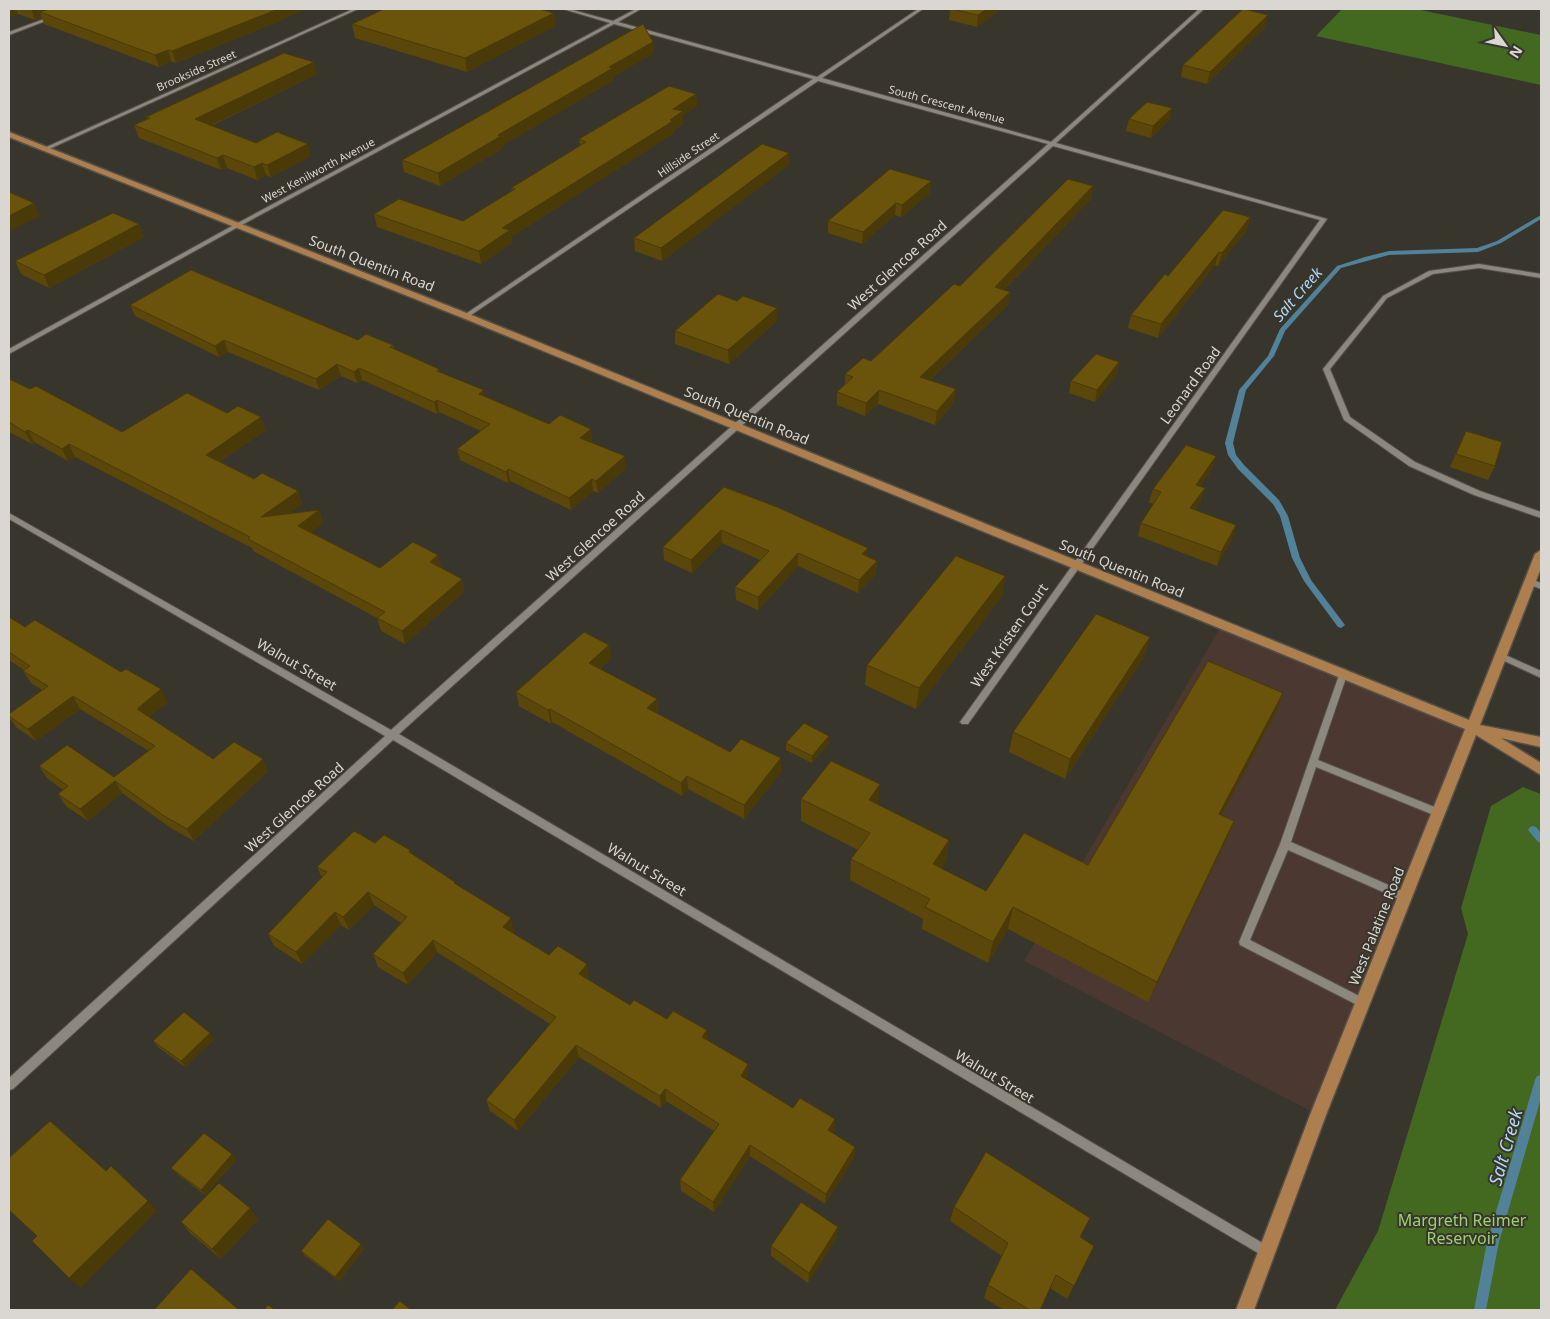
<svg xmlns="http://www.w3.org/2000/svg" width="1550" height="1319" font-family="'Noto Sans',sans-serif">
<rect width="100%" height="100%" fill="#38352c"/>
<!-- commercial -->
<path fill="#4b3830" d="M1222 625 1473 727 1318 1115 1024 961Z"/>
<!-- green -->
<g fill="#436820">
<path d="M1342 9H1416L1541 35V85L1316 36Z"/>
<path d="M1523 787 1541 794V1310H1335L1378 1231 1468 934 1461 908 1491 806Z"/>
</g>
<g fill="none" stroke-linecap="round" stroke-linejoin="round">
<!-- stream -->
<g fill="#528299" fill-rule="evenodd">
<path d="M1541 215V219L1501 243 1478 252 1389 255 1341 268 1285 331 1274 356 1246 390 1233 443 1236 455 1244 465 1279 500 1288 516 1300 558 1311 580 1345 625 1341 628 1338 627 1304 581 1292 558 1280 516 1273 504 1238 469 1228 455 1225 443 1239 390 1268 356 1280 329 1337 266 1365 257 1389 251 1477 248 1497 241Z"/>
<path d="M1533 826 1536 827 1541 833V843L1538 842 1528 830 1530 827Z"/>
<path d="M1541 1075V1098L1499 1242 1486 1310H1474L1487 1242 1535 1080 1537 1076Z"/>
</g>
<!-- minor casing -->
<g stroke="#545049" stroke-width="2">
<g id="minor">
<path d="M71 9H77L9 35V32Z"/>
<path d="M353 9H358L47 150 42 149Z"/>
<path d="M563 9H569L613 21 636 9H641L618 22 817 77 918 9H923L822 78 1051 142 1199 9H1204L1056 143 1327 219 968 724H962L960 722 1320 220 1053 146 399 734 1271 1248 1273 1252 1271 1256 1267 1258 1263 1256 393 740 13 1089 9 1090V1078L385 736 9 519V513L391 730 1048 144 818 81 468 317H464V315L813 79 614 24 238 227 9 354V349L234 225 610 23Z"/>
<path d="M1479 264 1541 274V278L1479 268 1433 274 1387 298 1330 369 1350 417 1415 462 1480 491 1541 512V518L1474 495 1409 466 1344 420 1323 369 1383 296 1429 271Z"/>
<path d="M1531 579 1541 583V589L1528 584 1527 582 1528 580Z"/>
<path d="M1501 653 1541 671V678L1498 658 1497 656Z"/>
<path d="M1343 672 1347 675 1318 760 1442 810 1444 813 1442 816 1439 817 1436 816 1316 767 1291 842 1409 894 1410 897 1409 900 1405 901 1401 900 1288 850 1250 940 1367 1000 1368 1003 1367 1006 1363 1008 1240 945 1239 942 1280 844 1339 675Z"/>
</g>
</g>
<!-- major casing -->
<g stroke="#545049" stroke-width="3">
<path id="major" d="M9 132 469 314 1469 720 1535 554 1541 550V568L1480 725 1541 737V747L1501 738 1541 763V775L1476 735 1326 1115 1254 1310H1236L1310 1115 1465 729 463 318 9 137Z"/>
</g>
<!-- minor -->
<use href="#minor" fill="#8c887e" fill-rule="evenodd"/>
<!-- major -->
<use href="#major" fill="#ad7f4e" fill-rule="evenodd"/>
</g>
<!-- wall -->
<g fill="#5b4709">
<path d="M9 9H305L279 21 176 63 171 61 159 67 44 24 42 18 35 20 18 14 9 17Z"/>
<path d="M950 9H1001L977 27 949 20Z"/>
<path d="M554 13 555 26 467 72 355 38 352 24Z"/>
<path d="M1265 27 1207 84 1181 77 1183 65Z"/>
<path d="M653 42 654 53 614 76V80L503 145V148L440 186 404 172 402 160Z"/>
<path d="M317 74 211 126 256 143 308 144 311 156 271 177 266 175 257 180 227 168 221 170 139 138 134 125 147 120 146 117Z"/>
<path d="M696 94 697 106 683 115V124L674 130V133L511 237 512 243 481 264 377 227 374 214 463 221 512 191 511 188 580 146 579 139Z"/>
<path d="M1172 108 1169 120 1151 138 1126 131 1129 119Z"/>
<path d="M789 153V165L662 261 635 251 634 238Z"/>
<path d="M1093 186 1091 199 1004 290 1008 305 930 380 954 403 935 425 878 404 865 416 837 405V392L845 384V374L871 361 960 286Z"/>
<path d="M930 193 901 217 895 215 862 244 828 233V221Z"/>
<path d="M1250 217 1247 230 1218 266 1215 265 1158 338 1128 328 1131 315 1168 276Z"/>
<path d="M139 224 144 237 49 288 21 274 15 261Z"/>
<path d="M737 301 777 308V321L729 364 675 344V331Z"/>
<path d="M130 305 393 345 394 349 439 369 440 372 485 396 549 424 591 429 592 441 591 442 626 468 598 493 593 491 571 510 510 481 508 483 460 460 457 449 481 431 439 412 437 414 362 380 357 383 341 376 319 390 228 352 219 357 135 316Z"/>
<path d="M1119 362 1117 374 1095 402 1069 393 1071 381Z"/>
<path d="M9 379 122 432 227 413 266 430 219 462 254 479 298 491 302 504 288 514 319 510 323 523 311 532 380 568 438 555 441 568 462 579 464 592 405 644 381 631 377 618 253 551 252 548 75 457 68 461 34 442 32 444 9 432Z"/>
<path d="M1466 431 1495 466 1488 480 1450 467Z"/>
<path d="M1212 469 1200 486 1205 488 1200 502 1195 510 1236 525 1232 539 1217 566 1138 536 1141 523 1153 504 1149 502 1153 489Z"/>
<path d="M724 487 877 561 876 574 858 593 798 566 758 610 736 600 735 587 760 560 722 543 692 573 664 560 663 547Z"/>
<path d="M1005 576 1002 596 916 709 865 685 867 665Z"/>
<path d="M9 617 25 627 168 702 149 717 213 759 268 771 194 841 171 828 122 793 88 821 66 806 58 794 63 790 47 778 39 766 114 777 149 751 80 709 36 741 16 727 9 717V714L42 690 31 683 23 671 24 670 9 660Z"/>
<path d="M1150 637 1144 657 1065 779 1009 752 1013 732Z"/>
<path d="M611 658 600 669 657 699 658 712 657 713 730 752 781 772 744 819 688 789 682 796 552 722 551 724 519 706 516 692Z"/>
<path d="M1283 693 1274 716 1221 815 1234 821 1225 843 1148 1002 1008 929 988 963 922 929 923 919 850 880 851 859 858 850 801 821V799L878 805 949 840 946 862 941 869 986 891 1088 865Z"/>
<path d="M786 743H829L812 763 786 750Z"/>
<path d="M375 843 410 850 411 853 456 885 514 931 512 933 549 955 589 976 587 979 630 1005 667 1019 707 1040 748 1064V1076L746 1079 793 1108 835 1119 834 1130 832 1133 855 1147 854 1158 825 1204 750 1156 714 1212 681 1191 680 1180 714 1131 666 1101 661 1108 579 1057 518 1131 490 1111 486 1100 550 1024 437 952 408 985 378 967 373 954 401 923 374 905 349 930 341 925 302 964 274 946 268 934 322 878 317 867Z"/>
<path d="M214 1039 185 1067 158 1047 153 1041Z"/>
<path d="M236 1160 205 1195 176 1173 171 1168Z"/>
<path d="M954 1207 1081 1237 1094 1246 1067 1299 1050 1288 1040 1310H1004L984 1298 988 1285 1002 1256 950 1221Z"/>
<path d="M258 1219 221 1259 190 1233 181 1222Z"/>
<path d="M837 1237 808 1283 771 1256V1246Z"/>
<path d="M361 1244 364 1249 339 1281 305 1256 301 1251Z"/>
</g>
<!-- shaded-wall -->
<g fill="#4a3a08">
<path d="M9 9H16L18 14 9 17Z"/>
<path d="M31 9H66L40 12 42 18 35 20Z"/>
<path d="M278 9H305L279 21 176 63 172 51Z"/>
<path d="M987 9H1001L977 27 978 15Z"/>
<path d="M554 13 555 26 467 72 465 58Z"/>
<path d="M1268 15 1265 27 1207 84 1210 72Z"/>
<path d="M653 42 654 53 614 76V80L503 145V148L440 186 438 173 498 135 609 67Z"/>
<path d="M168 50 171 61 159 67 155 55Z"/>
<path d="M314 62 317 74 199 131 195 119Z"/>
<path d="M696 94 697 106 683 115V124L674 130V133L511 237 512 243 481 264 479 251 502 228 670 120 673 109Z"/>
<path d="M1172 108 1169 120 1151 138 1153 126Z"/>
<path d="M308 144 311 156 271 177 267 165Z"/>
<path d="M789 153V165L662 261 661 248Z"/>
<path d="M223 155 227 168 221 170 217 158Z"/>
<path d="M262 163 266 175 257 180 254 167Z"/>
<path d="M931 181 930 193 901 217 902 205Z"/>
<path d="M1093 186 1091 199 994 300 995 287Z"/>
<path d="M34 203 40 216 9 231V216Z"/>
<path d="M896 203 895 215 862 244 863 232Z"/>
<path d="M1250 217 1247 230 1218 266 1222 253Z"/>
<path d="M139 224 144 237 49 288 44 275Z"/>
<path d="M1219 252 1215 265 1158 338 1161 324Z"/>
<path d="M1010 292 1008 305 919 390 920 377Z"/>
<path d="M777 308V321L729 364 728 350Z"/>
<path d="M224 340 228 352 219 357 215 346Z"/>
<path d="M1119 362 1117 374 1095 402 1097 390Z"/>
<path d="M337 364 341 376 319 390 316 379Z"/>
<path d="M359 368 362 380 357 383 354 372Z"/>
<path d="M956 389 954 403 935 425 937 411Z"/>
<path d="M484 390 486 402 479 394Z"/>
<path d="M879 390 878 404 865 416 866 403Z"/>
<path d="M437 400 439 412 437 414 434 402Z"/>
<path d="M261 417 266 430 211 467 206 455Z"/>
<path d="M591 429 592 441 582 450 580 438Z"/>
<path d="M28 430 34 442 32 444 25 432Z"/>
<path d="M69 444 75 457 68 461 62 449Z"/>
<path d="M625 456 626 468 598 493 596 481Z"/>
<path d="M1216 456 1212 469 1192 498 1196 485Z"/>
<path d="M508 469 510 481 508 483 506 472Z"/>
<path d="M592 479 593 491 571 510 569 498Z"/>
<path d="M1205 488 1200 502 1186 522 1190 508Z"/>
<path d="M298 491 302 504 266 530 261 517Z"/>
<path d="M319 510 323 523 303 539 298 526Z"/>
<path d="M1236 525 1232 539 1217 566 1221 552Z"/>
<path d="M721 530 722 543 692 573 691 560Z"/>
<path d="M868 548 867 561 862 554Z"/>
<path d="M798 553V566L758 610V597Z"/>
<path d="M438 555 441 568 433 575 430 562Z"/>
<path d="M877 561 876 574 858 593 859 580Z"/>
<path d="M1005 576 1002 596 916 709 919 688Z"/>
<path d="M462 579 464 592 405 644 402 631Z"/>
<path d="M1150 637 1144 657 1065 779 1070 759Z"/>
<path d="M609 645 611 658 591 677 589 663Z"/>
<path d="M161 689 168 702 144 721 137 709Z"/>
<path d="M1283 693 1274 716 1210 837 1219 814Z"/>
<path d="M73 696 80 709 36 741 28 729Z"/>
<path d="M657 699 658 712 649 722 647 708Z"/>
<path d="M550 709 552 722 551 724 548 710Z"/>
<path d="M829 736V743L812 763V756Z"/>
<path d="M781 758V772L744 819V805Z"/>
<path d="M263 759 268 771 194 841 187 829Z"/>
<path d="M687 776 688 789 682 796 681 783Z"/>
<path d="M115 781 122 793 88 821 80 809Z"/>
<path d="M880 784 878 807 869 800Z"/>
<path d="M1234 821 1225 843 1148 1002 1157 982Z"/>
<path d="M949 840 946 862 930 886 933 864Z"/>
<path d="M368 892 374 905 349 930 343 917Z"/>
<path d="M1013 907 1008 929 988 963 993 942Z"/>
<path d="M335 912 341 925 302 964 296 952Z"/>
<path d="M511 918 514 931 506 940 503 927Z"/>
<path d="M433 940 437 952 408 985 403 973Z"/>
<path d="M587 964 589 976 582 986 579 974Z"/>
<path d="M707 1030V1042L702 1037Z"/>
<path d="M210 1033 214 1039 185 1067 181 1061Z"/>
<path d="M576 1045 579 1057 518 1131 514 1120Z"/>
<path d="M748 1064V1076L741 1087V1076Z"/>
<path d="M665 1089 666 1101 661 1108 660 1096Z"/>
<path d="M835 1119 834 1130 827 1141 828 1130Z"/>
<path d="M750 1145V1156L714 1212 713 1202Z"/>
<path d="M855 1147 854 1158 825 1204 826 1194Z"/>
<path d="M232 1154 236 1160 205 1195 201 1190Z"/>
<path d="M148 1201 157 1211 81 1288 69 1278Z"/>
<path d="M250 1208 258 1219 221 1259 212 1249Z"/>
<path d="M838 1227 837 1237 808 1283 809 1273Z"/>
<path d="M361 1244 364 1249 339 1281 335 1277Z"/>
</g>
<!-- building -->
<g fill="#6a530b" stroke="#4a3a08">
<path d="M49 9H278L172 51 168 50 155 55 40 12Z"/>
<path d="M384 9H539L554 13 465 58 352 24Z"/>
<path d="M951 9H987L978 15Z"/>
<path d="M1243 9 1268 15 1210 72 1183 65Z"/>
<path d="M643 24 653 42 609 67 613 68 498 135 501 136 438 173 402 160Z"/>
<path d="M284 53 314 62 195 119 256 143 277 132 308 144 267 165 262 163 254 167 223 155 217 158 134 125 150 118 146 117Z"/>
<path d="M669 86 696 94 673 109 683 111 670 120 673 121 502 228 510 230 479 251 374 214 399 199 463 221 515 189 511 188 586 142 579 139Z"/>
<path d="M1147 102 1172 108 1153 126 1129 119Z"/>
<path d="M762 144 789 153 661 248 634 238Z"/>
<path d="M890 169 931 181 902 205 896 203 863 232 828 221Z"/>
<path d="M1068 179 1093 186 995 287 1010 292 920 377 956 389 937 411 879 390 866 403 837 392 853 377 845 374 863 358 871 361 954 284 960 286Z"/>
<path d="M9 192 34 203 9 216Z"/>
<path d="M1223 210 1250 217 1222 253 1219 252 1161 324 1131 315 1165 274 1168 276Z"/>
<path d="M113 213 139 224 44 275 15 261Z"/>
<path d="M191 270 358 340 366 334 393 345 390 347 439 369 437 371 484 390 479 394 549 424 560 415 591 429 580 438 625 456 596 481 592 479 569 498 508 469 506 472 457 449 490 424 437 400 434 402 359 368 354 372 337 364 316 379 224 340 215 346 130 305Z"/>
<path d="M718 294 737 301 743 296 777 308 728 350 675 331Z"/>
<path d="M1096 354 1119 362 1097 390 1071 381Z"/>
<path d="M9 379 30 389 36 386 122 432 187 393 227 413 238 406 261 417 206 455 254 479 262 473 298 491 261 517 319 510 298 526 380 568 413 542 438 555 430 562 462 579 402 631 377 618 385 612 248 539 250 537 69 444 62 449 28 430 25 432 9 422Z"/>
<path d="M1466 431 1502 442 1495 466 1456 454Z"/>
<path d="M1186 445 1216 456 1196 485 1205 488 1190 508 1236 525 1221 552 1141 523 1161 492 1153 489Z"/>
<path d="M724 487 777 507 868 548 862 554 877 561 859 580 798 553 758 597 735 587 769 551 721 530 691 560 663 547Z"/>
<path d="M956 556 1005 576 919 688 867 665Z"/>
<path d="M1096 614 1150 637 1070 759 1013 732Z"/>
<path d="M9 617 25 627 35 620 121 672 126 669 161 689 137 709 213 759 234 742 263 759 187 829 164 816 115 781 80 809 58 794 68 786 39 766 67 745 114 777 155 746 73 696 28 729 9 716V714L48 686 23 671 30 666 9 652Z"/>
<path d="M584 632 609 645 589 663 657 699 647 708 730 752 741 739 781 758 744 805 687 776 681 783 550 709 548 710 516 692Z"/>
<path d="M1208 661 1283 693 1219 814 1234 821 1157 982 1013 907 993 942 925 907 930 899 851 859 870 833 801 799 831 761 880 784 869 800 949 840 933 864 986 891 1024 833 1088 865Z"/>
<path d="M804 723 829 736 812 756 786 743Z"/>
<path d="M354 831 375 843 384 835 410 850 409 852 455 882 454 883 511 918 503 927 549 955 558 946 587 964 579 974 630 1005 634 1000 667 1019 673 1011 707 1030 702 1037 748 1064 741 1076 793 1108 800 1098 835 1119 828 1130 855 1147 826 1194 750 1145 713 1202 680 1180 719 1124 665 1089 660 1096 576 1045 514 1120 486 1100 556 1017 433 940 403 973 373 954 407 917 368 892 343 917 335 912 296 952 268 934 327 872 317 867Z"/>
<path d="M184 1012 210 1033 181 1061 153 1041Z"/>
<path d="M50 1121 106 1171 111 1166 148 1201 69 1278 32 1241 37 1236 9 1210V1158Z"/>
<path d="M204 1133 232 1154 201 1190 171 1168Z"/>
<path d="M986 1152 1090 1218 1080 1237 1094 1246 1074 1286 1056 1275 1040 1310H1030L988 1285 1008 1243 954 1207Z"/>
<path d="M219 1183 250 1208 212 1249 181 1222Z"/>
<path d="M801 1202 838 1227 809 1273 771 1246Z"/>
<path d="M328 1219 361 1244 335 1277 301 1251Z"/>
<path d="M191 1269 239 1310H154Z"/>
<path d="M400 1301 411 1310H392Z"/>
<path d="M268 1305 275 1310H264Z"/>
</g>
<g text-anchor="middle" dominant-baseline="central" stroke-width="4" stroke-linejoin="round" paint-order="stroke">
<!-- far-street labels -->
<g font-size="11" fill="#dad7d2" stroke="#38352c">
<text transform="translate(196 70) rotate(-24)">Brookside Street</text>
<text transform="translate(947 104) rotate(15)">South Crescent Avenue</text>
<text transform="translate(688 154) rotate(-34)">Hillside Street</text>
<text transform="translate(318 170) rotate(-28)">West Kenilworth Avenue</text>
</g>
<!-- street labels -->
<g font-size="14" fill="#dad7d2" stroke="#38352c">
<text transform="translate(372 263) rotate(21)">South Quentin Road</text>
<text transform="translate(897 265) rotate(-42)">West Glencoe Road</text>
<text transform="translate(1190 385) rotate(-54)">Leonard Road</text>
<text transform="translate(747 415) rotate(22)">South Quentin Road</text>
<text transform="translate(595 536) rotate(-42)">West Glencoe Road</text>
<text transform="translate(1122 568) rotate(22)">South Quentin Road</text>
<text transform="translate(1009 635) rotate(-55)">West Kristen Court</text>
<text transform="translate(297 664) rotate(30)">Walnut Street</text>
<text transform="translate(294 807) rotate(-42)">West Glencoe Road</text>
<text transform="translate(647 869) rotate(31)">Walnut Street</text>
<text transform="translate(1376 926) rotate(-68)">West Palatine Road</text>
<text transform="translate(995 1076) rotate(31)">Walnut Street</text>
</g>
<!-- water labels -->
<g font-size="15" font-style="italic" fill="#b0d9f3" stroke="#38352c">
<text transform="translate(1297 294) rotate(-49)">Salt Creek</text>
</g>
<!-- near-park labels -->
<g font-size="16" fill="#9bd170" stroke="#38352c">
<text x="1462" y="1220">Margreth Reimer<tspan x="1462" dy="18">Reservoir</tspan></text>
</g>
<!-- near-water labels -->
<g font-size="18" font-style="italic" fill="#b0d9f3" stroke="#38352c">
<text transform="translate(1505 1147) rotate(-74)">Salt Creek</text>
</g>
</g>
<!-- border -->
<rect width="1550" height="1319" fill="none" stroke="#dad7d2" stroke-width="20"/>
<!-- north arrow -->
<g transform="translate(1505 45) rotate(123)" stroke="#38352c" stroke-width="4" paint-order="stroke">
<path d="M0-4L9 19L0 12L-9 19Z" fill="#dad7d2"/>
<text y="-8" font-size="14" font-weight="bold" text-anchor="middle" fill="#dad7d2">N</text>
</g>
</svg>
